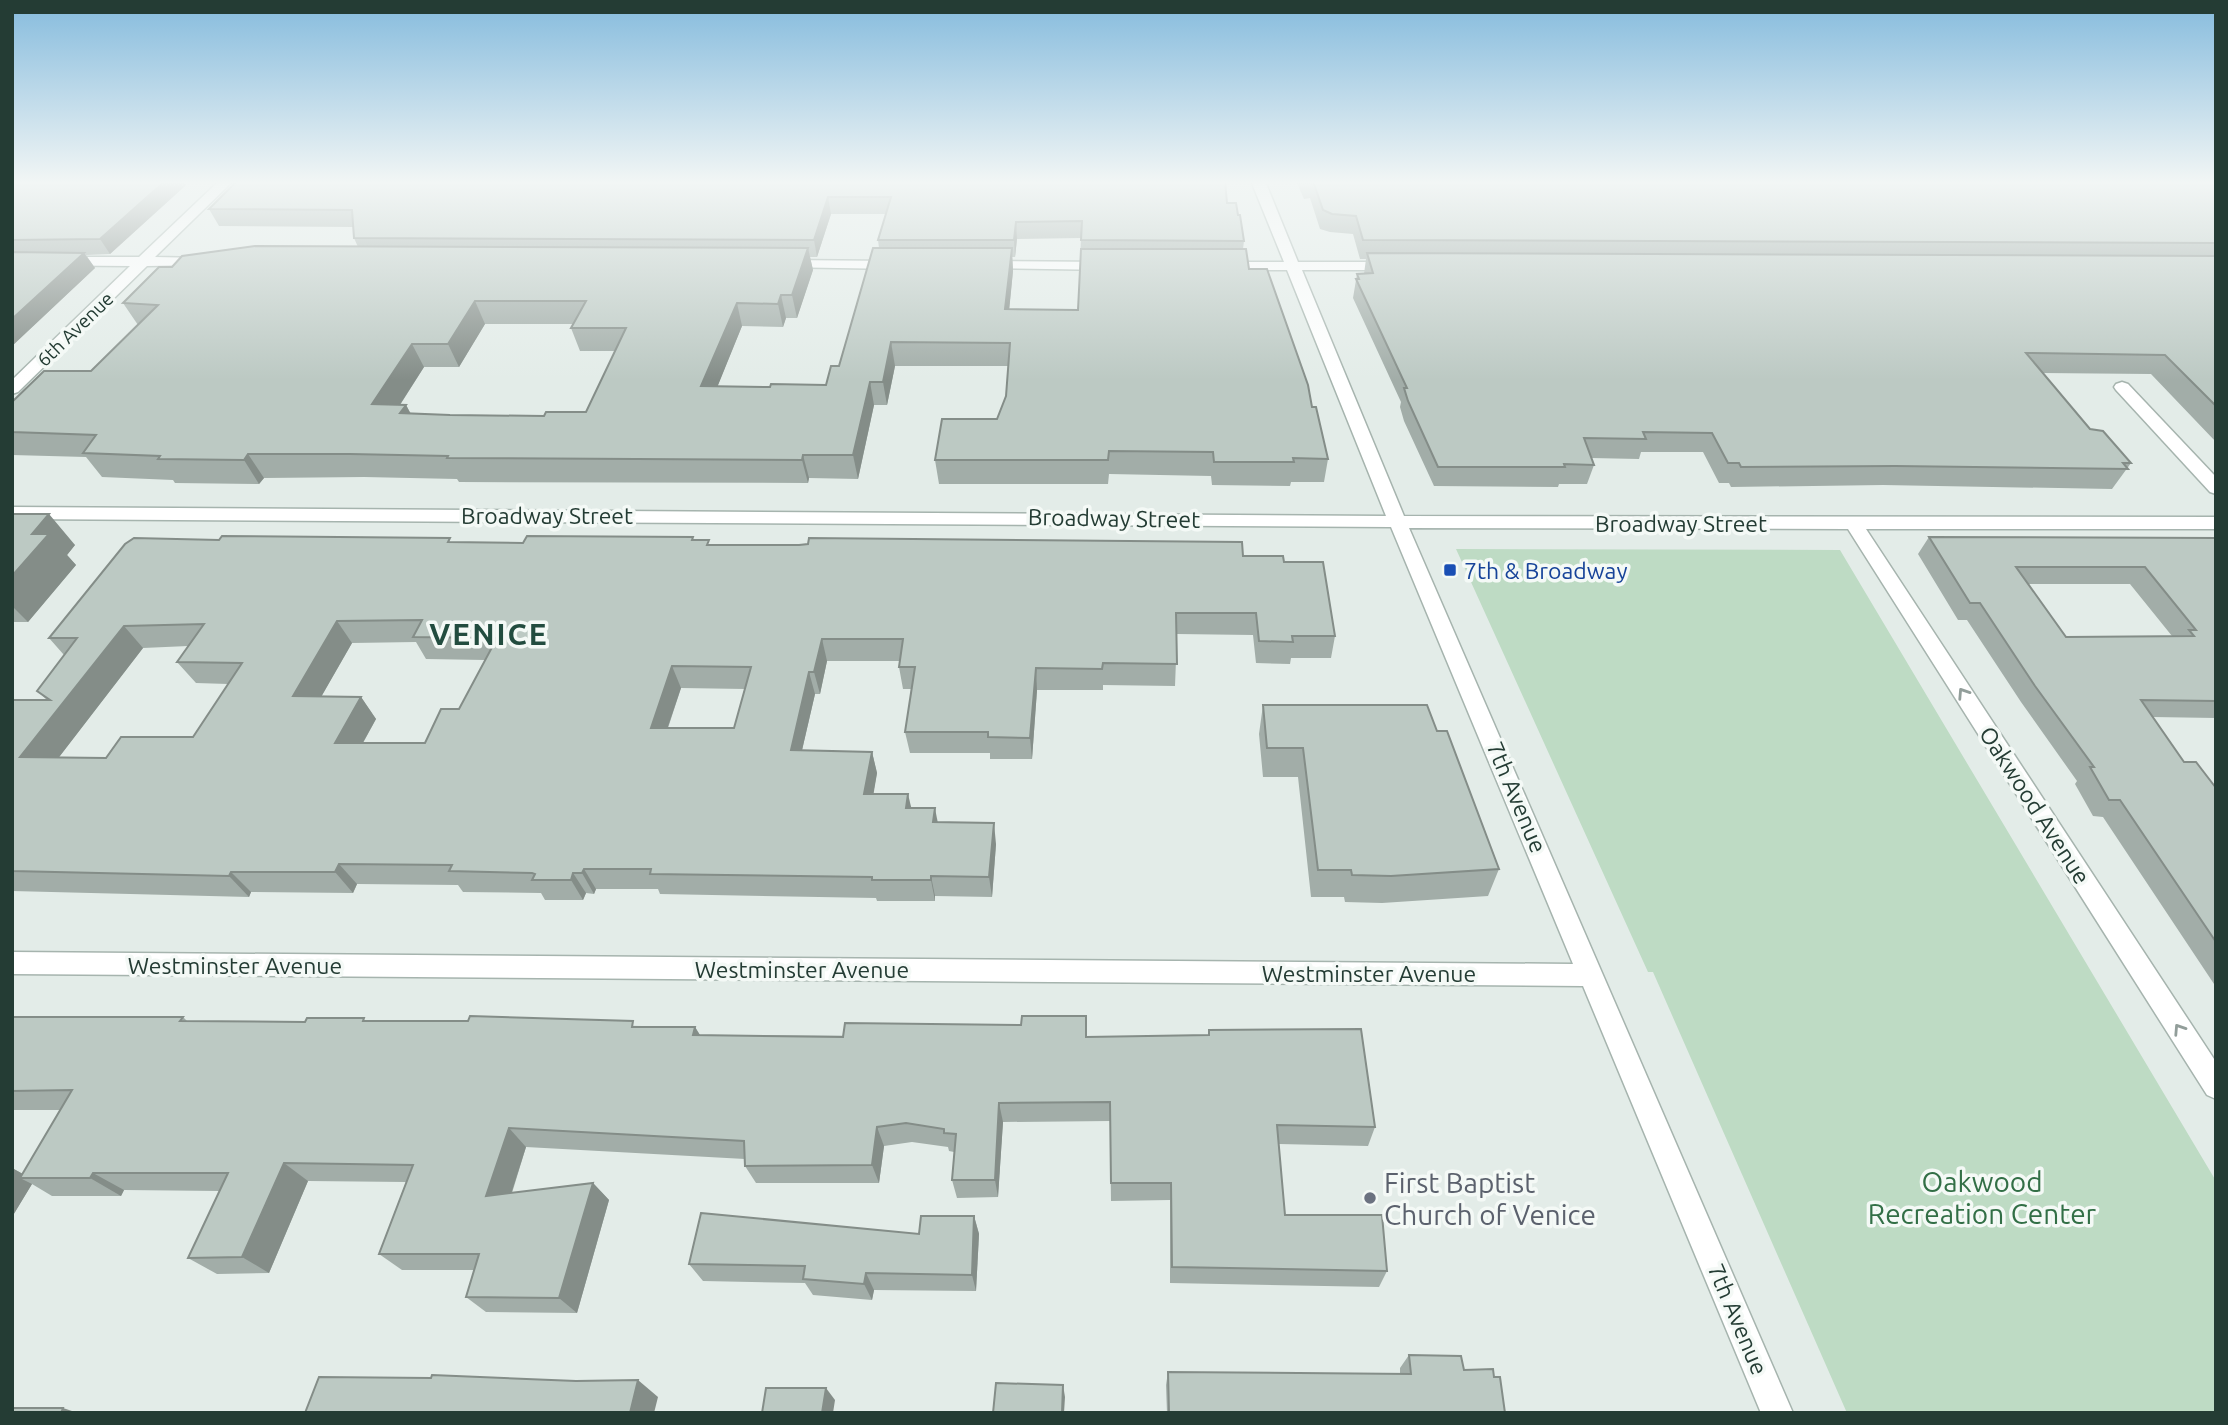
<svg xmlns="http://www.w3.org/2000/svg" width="2228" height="1425" font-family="Ubuntu,sans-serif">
<rect width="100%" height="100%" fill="#e3ece8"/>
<!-- green -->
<path fill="#bedbc4" d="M1456 549 1840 550 2216 1181V1413H1847L1653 972H1648Z"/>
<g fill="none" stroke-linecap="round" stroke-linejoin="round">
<!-- minor casing -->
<g stroke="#a6b4ae" stroke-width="3">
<g id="minor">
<path d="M219 181H233L155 257 203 258 210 262 208 265 147 266 18 392 12 394V380L130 266 12 265V257H139Z"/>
<path d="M1251 181H1265L1298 262H1393L1400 266 1393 270H1302L1404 516 2216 517V529H1866L2216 1062V1099L2207 1095 1848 529 1409 528 1793 1413H1761L1583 986 12 974V952L1573 964 1391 527 12 519V507L1386 516 1287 270H1222L1215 266 1222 262H1284Z"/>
<path d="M784 260 896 261 903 265 896 269 779 267 777 264Z"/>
<path d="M984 261 1109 262 1116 266 1109 270 979 268V262Z"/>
<path d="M2122 382 2128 384 2216 477V494L2210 492 2116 390 2114 387 2116 384Z"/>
</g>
</g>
<!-- minor -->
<use href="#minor" fill="#fff" fill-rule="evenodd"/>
</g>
<!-- wall -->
<g fill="#a2ada8" fill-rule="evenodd">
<path d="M12 181H183L186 185 110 254 86 255 95 268 12 346Z"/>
<path d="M237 181 1227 203 1238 215 1244 241 1243 249 1249 269 1312 407 1328 459 1324 482H1291L1290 486 1212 485 1211 476 1109 474 1108 484H939L935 460 997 419 1006 396 1008 366H895L887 405H874L858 479 809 478 808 483 459 482 457 479 364 477 264 478 259 484 175 483 173 480 102 477 86 457 12 455V402L91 371 138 325 123 303 172 267 358 247 354 238 353 227 219 226 209 209ZM831 214H886L878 240 879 248 839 366 826 385 770 387H717L742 326 783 327 786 318H797L813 270 810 257H817ZM1081 238 1078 310 1009 309 1013 271 1012 257H1015L1017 239ZM485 324H574L571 328 580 351H615L586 412 544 416 450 415 411 414 406 405H400L424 367H459Z"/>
<path d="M1296 181H2216V442L2151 374 2042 373 2090 429 2131 463 2112 489 1883 485 1731 487 1729 483H1719L1703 452H1641L1639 459 1591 458 1594 465 1587 484H1559L1558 487 1434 486 1404 421 1400 407 1401 402 1353 298 1357 274H1364L1366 259H1360L1353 234 1330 232 1320 229 1310 198 1304 199Z"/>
<path d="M12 514 75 545 67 555 76 565 28 622H12Z"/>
<path d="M1929 537 2216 538V718L2153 717 2184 762 2216 788V987L2103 817 2093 816 2075 784 2077 781 2021 702 1967 620H1958L1918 554ZM2028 584H2130L2172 636 2066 637Z"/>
<path d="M219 540 523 543 694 540 711 545 1243 556 1284 562 1335 636 1331 658H1291L1290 664 1256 663 1253 635 1177 634 1175 686 1103 685V690H1037L1032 759H990V753H910L905 732 912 689H903L899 667 900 661H827L820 694H815L802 750 872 752 877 773 873 794 911 808 938 822 996 844 992 897 935 896V901H877L876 898 660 894 658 889H596L594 894 586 893 583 900H545L541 893 463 892 458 885 357 884 353 893 251 892 249 897 12 891V700H47L37 691 64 655 49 638ZM416 642 426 659 485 660 459 709 425 743H363L376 719 361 697H321L352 643ZM188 646 177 662 196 683 228 684 193 737 106 758 59 757 143 648ZM681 688 745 689 734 728H668Z"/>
<path d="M1263 705 1437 731 1499 869 1488 896 1382 903 1345 902 1344 897H1311L1298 777H1263L1259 734Z"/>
<path d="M12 1017H183L187 1021H367L695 1027 700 1035 1087 1037 1208 1035 1209 1030 1375 1127 1368 1146 1279 1144 1285 1215 1387 1271 1379 1287 1170 1283V1200L1111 1201 1110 1121 1003 1122 998 1197 957 1198 952 1180 954 1152 949 1151 948 1147 912 1142 884 1146 879 1183H756L745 1166V1159L526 1147 512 1193 593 1183 609 1200 577 1313 486 1312 466 1297 474 1270H402L379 1254 406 1182 308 1181 269 1273 217 1274 188 1258 220 1191 124 1190 121 1196H52L32 1184 12 1217V1168L23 1174 60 1110H12Z"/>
<path d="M974 1216 979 1234 976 1291 874 1290 872 1300 813 1295 805 1283 703 1281 689 1264 919 1234Z"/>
<path d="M1409 1355 1494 1377 1505 1413H1167L1166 1385 1168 1372 1400 1374V1368Z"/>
</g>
<!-- shaded-wall -->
<g fill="#848d88">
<path d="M165 181H183L186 185 110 254 100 239Z"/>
<path d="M828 197 831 214 817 257 814 240Z"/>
<path d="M1016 222 1017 239 1015 257 1014 240Z"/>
<path d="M808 248 813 270 797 318 792 295Z"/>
<path d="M1012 248 1013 271 1007 332 1005 309Z"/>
<path d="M84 253 95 268 12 346V319Z"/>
<path d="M781 295 786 318 783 327 778 304Z"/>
<path d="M475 301 485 324 459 367 448 344Z"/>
<path d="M737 303 742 326 708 410 701 386Z"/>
<path d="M891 342 895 366 887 405 883 382Z"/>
<path d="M412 344 424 367 385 428 372 404Z"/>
<path d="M870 382 874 405 858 479 853 455Z"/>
<path d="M406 405 418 428 400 413Z"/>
<path d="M248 454 264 478 259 484 244 460Z"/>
<path d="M803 455 809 478 808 483 802 460Z"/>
<path d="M49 514 75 545 67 555 76 565 28 622 12 606V576L32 534Z"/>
<path d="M337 621 352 643 309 718 293 696Z"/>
<path d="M124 626 143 648 43 778 20 757Z"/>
<path d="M822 639 827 661 820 694 814 672Z"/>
<path d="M672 666 681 688 660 750 651 728Z"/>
<path d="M1036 668 1037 690 1032 759 1030 738Z"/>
<path d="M809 672 815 694 797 772 791 750Z"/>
<path d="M361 697 376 719 351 764 335 743Z"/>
<path d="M872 752 877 773 870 815 864 794Z"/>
<path d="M908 794 913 815 906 808Z"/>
<path d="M935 808 939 829 933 822Z"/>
<path d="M994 823 996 844 992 897 989 877Z"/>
<path d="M339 864 357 884 353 893 335 872Z"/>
<path d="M584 869 596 889 594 894 582 873Z"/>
<path d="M231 872 251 892 249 897 229 876Z"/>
<path d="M573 873 586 893 583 900 571 880Z"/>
<path d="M931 876 935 896V901L931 880Z"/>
<path d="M695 1027 707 1047 693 1035Z"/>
<path d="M999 1103 1003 1122 998 1197 995 1180Z"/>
<path d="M877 1127 884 1146 879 1183 872 1165Z"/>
<path d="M509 1128 526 1147 505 1213 486 1196Z"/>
<path d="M284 1163 308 1181 269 1273 242 1257Z"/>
<path d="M12 1168 30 1178H20L32 1184 12 1217Z"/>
<path d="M93 1173 124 1190 121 1196 90 1178Z"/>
<path d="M593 1183 609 1200 577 1313 559 1298Z"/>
<path d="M974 1216 979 1234 976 1291 972 1275Z"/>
<path d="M866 1273 874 1290 872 1300 864 1284Z"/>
<path d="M638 1380 658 1397 654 1413H630Z"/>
<path d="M1063 1385 1065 1397 1064 1413H1062Z"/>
<path d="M826 1388 835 1400 833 1413H822Z"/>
<path d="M63 1408 78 1413H61Z"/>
</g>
<!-- building -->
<g fill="#bcc9c3" stroke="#848d88" stroke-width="2" fill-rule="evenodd">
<path d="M12 181H165L100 239 12 240Z"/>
<path d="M237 181H1225L1227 203H1236L1238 215H1240L1244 241 1081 240 1082 221 1016 222 1014 240H878L891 197H828L814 240 354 238 352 210 209 209Z"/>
<path d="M1313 181H2216V243L1363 240 1356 216 1332 214 1323 210Z"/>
<path d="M255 246 808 248 792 295H781L778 304 737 303 701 386 770 387 771 384 826 385 831 366H839L873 248H1012L1005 309 1078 310 1081 249H1246L1249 269H1267L1308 385 1312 407H1316L1328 459 1293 458 1294 462H1214L1213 452 1109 451 1108 460H935L942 419H997L1006 396 1010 343 891 342 883 382H870L853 455H803L802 460 447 458 448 456 350 454H248L244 460 158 459 160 456 83 453 96 435 12 432V402L44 371H91L158 305 123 303 159 267H172L182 256ZM475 301H586L571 328H626L586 412H546L544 416 450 415 400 413 406 405 372 404 412 344H448Z"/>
<path d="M12 252 84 253 12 319Z"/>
<path d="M1367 253 2216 256V406L2165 355 2026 353 2090 429 2103 431 2131 463H2123L2128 469 1895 466 1741 467 1739 463H1728L1712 433 1643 432 1646 439 1584 438 1594 465 1564 464 1565 467H1438L1408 401 1404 388H1407L1356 279H1359L1357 274 1373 273Z"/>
<path d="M12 514H49L32 534H49L12 576Z"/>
<path d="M222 536 450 538 448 542 523 543 527 536 693 537 692 540H709L707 545H799L808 544 809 538 1242 542 1243 556H1283L1284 562H1323L1335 636H1292L1293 642 1259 641 1256 613H1176L1177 664 1103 663 1102 669 1036 668 1030 738 988 737V732H905L915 667H899L903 639H822L814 672H809L791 750 872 752 864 794H908L906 808H935L933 822 994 823 989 877 931 876V880H872V877L650 874 651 869H584L582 873H573L571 880H532L535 874 532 873 449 871 452 865 339 864 335 872H231L229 876 12 871V700H50L37 691 77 638H49L125 544 134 538 219 540ZM422 620 413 637 497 638 459 709H441L425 743H335L361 697 293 696 337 621ZM204 624 177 662 242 663 193 737H121L106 758 20 757 124 626ZM672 666 751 667 734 728H651Z"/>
<path d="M1929 537 2216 538V701L2141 700 2184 762H2196L2216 788V942L2120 800H2109L2090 767H2094L2035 686 1980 603H1970ZM2016 567H2145L2196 630H2189L2194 636 2066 637Z"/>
<path d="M1263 705H1427L1437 731H1447L1499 869 1391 876 1352 875 1351 870H1318L1303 748H1267Z"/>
<path d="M470 1016 633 1021 632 1027H695L693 1035 843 1037 845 1023 1021 1025 1022 1016H1086V1037L1209 1035V1030L1361 1029 1375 1127 1277 1125 1285 1215H1382L1387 1271 1172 1267 1171 1183H1111L1110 1102 999 1103 995 1180H952L956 1134 944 1133V1129L906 1123 877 1127 872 1165 745 1166 744 1141 509 1128 486 1196 593 1183 559 1298 466 1297 479 1254H379L413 1165 284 1163 242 1257 188 1258 228 1173H93L90 1178H20L72 1090 12 1091V1017H183L180 1021 305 1022 307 1018H364L363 1021H468Z"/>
<path d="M701 1213 919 1234 921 1216H974L972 1275 866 1273 864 1284 803 1279 805 1266 689 1264Z"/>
<path d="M1409 1355 1461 1356 1464 1370 1493 1369 1494 1377H1500L1505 1413H1169L1168 1372 1411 1374Z"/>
<path d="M432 1375 576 1381 638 1380 630 1413H305L319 1377 431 1378Z"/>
<path d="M996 1383 1063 1385 1062 1413H993Z"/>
<path d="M766 1388H826L822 1413H762Z"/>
<path d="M12 1408H63L61 1413H12Z"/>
</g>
<!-- one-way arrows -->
<defs><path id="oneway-chevron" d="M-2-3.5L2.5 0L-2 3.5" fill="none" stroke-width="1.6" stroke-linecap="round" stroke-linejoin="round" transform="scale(1.75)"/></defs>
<g stroke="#929e9a">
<use href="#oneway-chevron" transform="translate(1963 693) rotate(-123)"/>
<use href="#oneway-chevron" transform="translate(2179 1029) rotate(-123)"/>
</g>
<!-- sky -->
<linearGradient id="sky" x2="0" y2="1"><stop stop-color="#85bbdd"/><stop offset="0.48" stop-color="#f2f6f5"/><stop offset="1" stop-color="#f2f6f5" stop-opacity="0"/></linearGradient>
<rect width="2228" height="380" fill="url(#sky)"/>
<!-- markers -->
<rect fill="#1a4fb4" stroke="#f4f9f6" stroke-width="2.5" x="1443" y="563" width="14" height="14" rx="3.5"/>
<circle fill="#6b7280" stroke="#f4f9f6" stroke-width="2.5" cx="1370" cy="1198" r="7"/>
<g text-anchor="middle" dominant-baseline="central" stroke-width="7" stroke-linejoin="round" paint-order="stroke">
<!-- far-street labels -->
<g font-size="19" fill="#243c34" stroke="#f4f9f6">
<text transform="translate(75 329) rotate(-44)">6th Avenue</text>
</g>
<!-- street labels -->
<g font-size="23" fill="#243c34" stroke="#f4f9f6">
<text x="547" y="515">Broadway Street</text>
<text transform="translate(1114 518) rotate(1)">Broadway Street</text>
<text x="1681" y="523">Broadway Street</text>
<text transform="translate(1517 797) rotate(67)">7th Avenue</text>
<text transform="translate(2035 805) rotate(57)">Oakwood Avenue</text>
<text x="235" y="965">Westminster Avenue</text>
<text x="802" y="969">Westminster Avenue</text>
<text x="1369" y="973">Westminster Avenue</text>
<text transform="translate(1738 1319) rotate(67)">7th Avenue</text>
</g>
<!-- transit labels -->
<g font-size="23" fill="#164399" stroke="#f4f9f6" text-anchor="start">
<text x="1464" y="570">7th &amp; Broadway</text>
</g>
<!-- near-park labels -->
<g font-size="28" fill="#326f46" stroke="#f4f9f6">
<text x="1982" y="1181">Oakwood<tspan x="1982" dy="32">Recreation Center</tspan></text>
</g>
<!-- near-worship labels -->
<g font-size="28" fill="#5b616d" stroke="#f4f9f6" text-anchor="start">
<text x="1384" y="1182">First Baptist<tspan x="1384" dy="32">Church of Venice</tspan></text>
</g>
<!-- district labels -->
<g font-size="30" font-weight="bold" letter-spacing="2" fill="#224c3f" stroke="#f4f9f6">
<text x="489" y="634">VENICE</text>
</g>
</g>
<!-- border -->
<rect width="2228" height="1425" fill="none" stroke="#243c34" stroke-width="28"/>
</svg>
